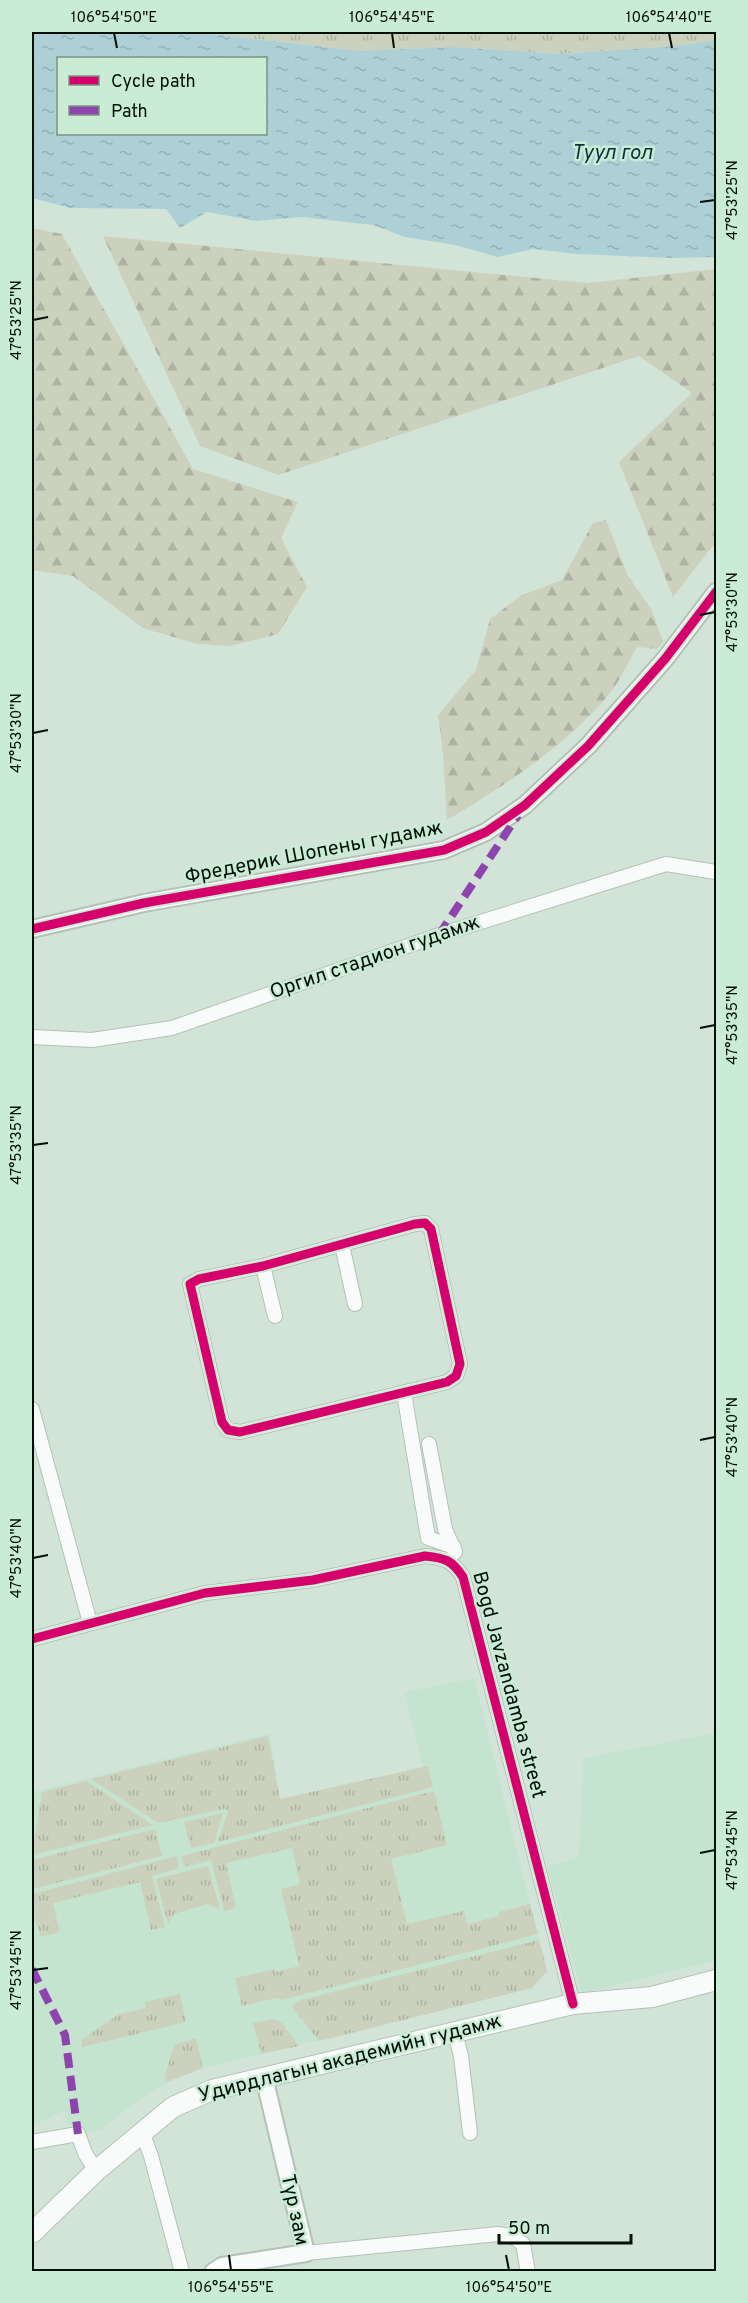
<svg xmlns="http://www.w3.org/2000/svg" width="748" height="2303" font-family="Overpass,sans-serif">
<defs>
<pattern id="grass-tufts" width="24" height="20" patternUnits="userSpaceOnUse" patternTransform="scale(1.5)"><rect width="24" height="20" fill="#ccd1be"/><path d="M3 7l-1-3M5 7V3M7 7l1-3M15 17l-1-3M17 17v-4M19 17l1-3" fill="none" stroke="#aeb2a2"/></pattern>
<pattern id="forest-firs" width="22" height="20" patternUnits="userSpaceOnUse" patternTransform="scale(1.5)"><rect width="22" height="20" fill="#ccd1be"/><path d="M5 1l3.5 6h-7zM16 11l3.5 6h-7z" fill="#aeb2a2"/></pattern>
<pattern id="water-ripples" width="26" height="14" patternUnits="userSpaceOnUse" patternTransform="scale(1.5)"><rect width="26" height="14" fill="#add0d7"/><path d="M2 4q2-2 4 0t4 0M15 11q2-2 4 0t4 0" fill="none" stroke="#93b1b7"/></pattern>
</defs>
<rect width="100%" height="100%" fill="#d2e4d8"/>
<!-- built -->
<g fill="#c5e4d0">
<path d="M474 1678 547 1971 532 1988 203 2068 170 2081 149 2093 101 2129 81 2135 78 2122 68 2124 64 2111 32 2126V1792L270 1733 280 1799 423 1767 404 1692Z"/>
<path d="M716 1733V1961L582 1993 547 1867 579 1857 583 1758Z"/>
</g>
<!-- grass -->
<g fill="url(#grass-tufts)">
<path d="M195 32H716V40L675 46 561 54 452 47 359 51Z"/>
<path d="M268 1736 280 1799 428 1766 433 1787 218 1842 228 1810 224 1809 158 1823 91 1779Z"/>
<path d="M86 1781 153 1825 32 1855 42 1792Z"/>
<path d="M434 1791 447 1845 391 1859 407 1924 464 1911 467 1924 499 1916V1912L530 1904 538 1934 282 2000 276 1998 242 2006 235 1978 275 1969 276 1972 299 1966 281 1889 300 1884 292 1848 226 1863 236 1908 224 1911 211 1860 184 1867 181 1856Z"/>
<path d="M223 1813 214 1843 191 1848 184 1822Z"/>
<path d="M155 1829 162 1856 32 1889V1860Z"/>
<path d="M177 1856 179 1868 152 1876 165 1927 151 1930 140 1882 53 1903 60 1932 41 1937 32 1912V1894Z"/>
<path d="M208 1866 220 1909 207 1904 174 1914 168 1924 156 1879Z"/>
<path d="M539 1940 547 1971 532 1988 319 2041 292 2007 297 2001Z"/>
<path d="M180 1994 186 2022 83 2047 81 2040 119 2014 146 2008 145 2002Z"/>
<path d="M274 2019 282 2023 299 2046 261 2054 253 2023Z"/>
<path d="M196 2038 203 2068 167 2082 165 2076 174 2045Z"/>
</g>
<!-- forest -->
<g fill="url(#forest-firs)">
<path d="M32 228 62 234 193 469 298 502 281 538 307 587 278 634 231 646 197 644 143 628 73 576 32 570Z"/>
<path d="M103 236 587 283 716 269V542L673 597 619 462 692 393 639 356 278 475 200 446Z"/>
<path d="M606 520 628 576 652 610 663 642 657 649 637 647C628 662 621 679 611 692 571 742 502 788 447 820L443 754 438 715 476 670 490 619 520 596 562 580 593 523Z"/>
</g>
<!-- water -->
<path fill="url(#water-ripples)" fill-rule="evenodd" d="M32 32H195L359 51 452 47 561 54 675 46 716 40V257L672 258 577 254 533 249 498 257 455 245 405 237 373 225 302 217 256 221 207 212 180 228 166 209 70 208 32 198ZM58 58H266V134H58Z"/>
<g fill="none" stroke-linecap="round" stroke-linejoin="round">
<!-- minor casing -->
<g stroke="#b3c1b8" stroke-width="16">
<g id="minor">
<path d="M32 1037 92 1040 172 1028 439 935 666 864 716 872"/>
<path d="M425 1223 431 1229 460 1364 456 1376 447 1382 240 1432 228 1430 222 1422 190 1284 199 1279 263 1266 415 1224Z"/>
<path d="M342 1245 355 1304"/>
<path d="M263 1266 275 1316"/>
<path d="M404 1393 428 1538 454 1547"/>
<path d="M32 1409 90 1623"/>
<path d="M429 1444 445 1529 455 1552"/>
<path d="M32 1639 205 1593 313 1580 425 1556C445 1558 452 1560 463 1577L573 2004"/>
<path d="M455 2033 461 2056 470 2133"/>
<path d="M142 2132 151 2156 182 2272"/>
<path d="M32 2142 78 2134 85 2153 96 2171"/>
<path d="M306 2253 498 2234 512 2236 523 2244 528 2272"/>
</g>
</g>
<!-- tertiary casing -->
<g stroke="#b3c1b8" stroke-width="20">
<g id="tertiary">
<path d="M32 929 144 903 444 850 486 832 525 805 588 746 665 659 716 592"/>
<path d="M213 2272 222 2266 306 2253 264 2077"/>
</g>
</g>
<!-- secondary casing -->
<g stroke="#b3c1b8" stroke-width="22">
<path id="secondary" d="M32 2233 96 2171 173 2107 212 2090 573 2004 652 1997 716 1980"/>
</g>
<!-- minor -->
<use href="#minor" stroke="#f8fbf9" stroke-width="14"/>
<!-- tertiary -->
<use href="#tertiary" stroke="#f8fbf9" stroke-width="16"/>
<!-- secondary -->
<use href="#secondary" stroke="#f8fbf9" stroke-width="20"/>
<!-- quiet -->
<g stroke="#8e44ad" stroke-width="8" stroke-dasharray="15 8" stroke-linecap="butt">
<path d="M439 935 518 815"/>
<path d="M32 1969 65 2035 78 2134"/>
</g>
<!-- cycleway casing -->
<g stroke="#caecd5" stroke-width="13">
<g id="cycleway">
<path d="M32 929 144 903 444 850 486 832 525 805 588 746 665 659 716 592"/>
<path d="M425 1223 431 1229 460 1364 456 1376 447 1382 240 1432 228 1430 222 1422 190 1284 199 1279 263 1266 415 1224Z"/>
<path d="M32 1639 205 1593 313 1580 425 1556C445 1558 452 1560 463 1577L573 2004"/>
</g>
</g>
<!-- cycleway -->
<use href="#cycleway" stroke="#d6006c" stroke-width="9"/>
</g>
<!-- ticks -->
<path fill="none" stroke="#040f08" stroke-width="2" d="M114 33 117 48M392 33 394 48M669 33 672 48M700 202 715 200M33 320 48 317M700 615 715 612M33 733 48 730M700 1028 715 1025M33 1145 48 1143M700 1440 715 1437M33 1558 48 1555M700 1853 715 1850M33 1970 48 1968M229 2255 231 2270M506 2255 509 2270"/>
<g text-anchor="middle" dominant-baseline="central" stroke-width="5" stroke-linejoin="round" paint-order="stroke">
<!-- street labels -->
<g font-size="20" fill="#040f08" stroke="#caecd5">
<text transform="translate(314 853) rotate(-11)">Фредерик Шопены гудамж</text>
<text transform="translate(375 958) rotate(-19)">Оргил стадион гудамж</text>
<text transform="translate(508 1685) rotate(75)">Bogd Javzandamba street</text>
<text transform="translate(350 2059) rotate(-14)">Удирдлагын академийн гудамж</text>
<text transform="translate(294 2210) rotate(78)">Түр зам</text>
</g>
<!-- water labels -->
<g font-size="21" font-style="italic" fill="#07313c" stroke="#caecd5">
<text x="612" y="153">Туул гол</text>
</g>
</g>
<!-- border -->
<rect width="748" height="2303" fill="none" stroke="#caecd5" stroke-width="66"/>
<!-- legend -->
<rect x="57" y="57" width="210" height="78" fill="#caecd5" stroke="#7b9483" stroke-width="1.5"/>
<rect x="69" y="76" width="30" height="9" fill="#d6006c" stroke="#7b9483" stroke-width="1.5"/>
<text x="111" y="87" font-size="18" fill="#040f08">Cycle path</text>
<rect x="69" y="106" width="30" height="9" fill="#8e44ad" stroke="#7b9483" stroke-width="1.5"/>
<text x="111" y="117" font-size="18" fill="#040f08">Path</text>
<!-- scale -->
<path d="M499 2234v9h132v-9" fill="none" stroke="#040f08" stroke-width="3"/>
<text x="508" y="2234" font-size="18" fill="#040f08" stroke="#caecd5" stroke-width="4.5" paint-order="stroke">50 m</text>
<rect x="33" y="33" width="682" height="2237" fill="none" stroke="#040f08" stroke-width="2"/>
<g font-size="15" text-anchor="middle" fill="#040f08">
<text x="114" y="22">106°54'50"E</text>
<text x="392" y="22">106°54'45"E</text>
<text x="669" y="22">106°54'40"E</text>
<text transform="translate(732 200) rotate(-90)" y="5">47°53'25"N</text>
<text transform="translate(16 320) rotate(-90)" y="5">47°53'25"N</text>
<text transform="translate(732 612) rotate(-90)" y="5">47°53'30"N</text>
<text transform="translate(16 733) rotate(-90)" y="5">47°53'30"N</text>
<text transform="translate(732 1025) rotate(-90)" y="5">47°53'35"N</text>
<text transform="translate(16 1145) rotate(-90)" y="5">47°53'35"N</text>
<text transform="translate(732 1437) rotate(-90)" y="5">47°53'40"N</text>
<text transform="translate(16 1558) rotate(-90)" y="5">47°53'40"N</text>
<text transform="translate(732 1850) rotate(-90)" y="5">47°53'45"N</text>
<text transform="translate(16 1970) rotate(-90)" y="5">47°53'45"N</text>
<text x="231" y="2292">106°54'55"E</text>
<text x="509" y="2292">106°54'50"E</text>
</g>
</svg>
